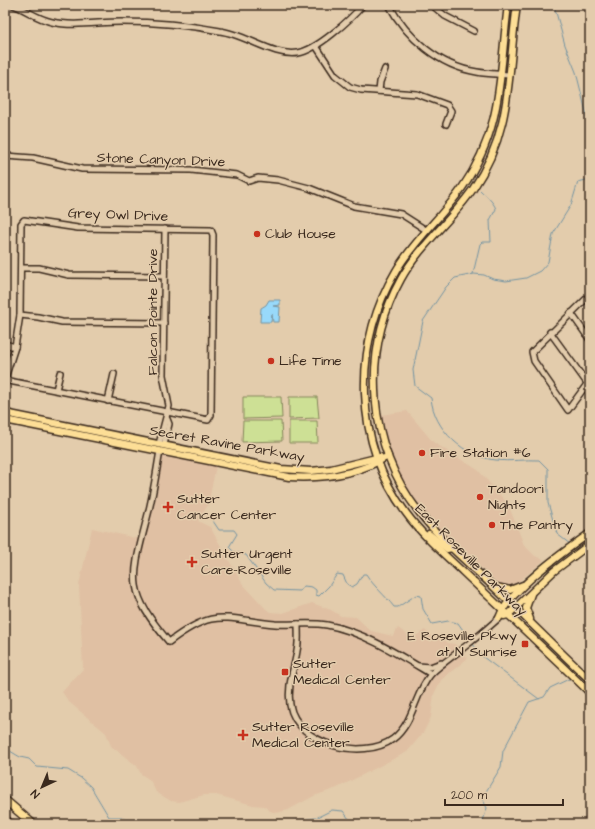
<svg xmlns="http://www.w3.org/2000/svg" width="595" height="829" font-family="'Architects Daughter',sans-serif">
<rect width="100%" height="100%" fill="#e3ccac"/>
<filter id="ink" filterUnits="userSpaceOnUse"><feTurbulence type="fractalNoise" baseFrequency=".025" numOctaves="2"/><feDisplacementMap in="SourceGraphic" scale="8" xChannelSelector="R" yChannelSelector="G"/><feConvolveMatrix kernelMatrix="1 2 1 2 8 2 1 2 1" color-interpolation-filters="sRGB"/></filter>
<g filter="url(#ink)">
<!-- built -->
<g fill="#e0c0a3">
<path d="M407 411 433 442 478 470 508 504 524 545 535 556 544 560 511 588 502 587 441 531 420 507 408 490 400 475 387 443 381 415Z"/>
<path d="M162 455 216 466 208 505 198 521 210 527 242 583 266 609 270 612 283 613 312 603 331 610 341 616 356 617 371 631 393 636 398 628 411 637H414L425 630 434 639 439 635 448 643 455 644 468 658 441 680 434 694 431 717 423 733 407 752 337 788 314 796 288 810 277 813 270 811 264 806 253 805 216 795H204L179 802 171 801 156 792 150 780 141 774 137 766 111 746 106 733 69 702 62 692 83 669 79 585 92 528 144 540Z"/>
</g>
<!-- green -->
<g fill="#cde095" stroke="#84855a">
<path d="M243 397H281L282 418 243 419Z"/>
<path d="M289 397H317L319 418 289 419Z"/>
<path d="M243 421H281L282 441 242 442Z"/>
<path d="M289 421H317L318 442 317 443H289Z"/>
</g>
<!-- water -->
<path fill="#98d9fa" stroke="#7393a2" d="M269 300H280V305L273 306 280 307 279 322H273L272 314 271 322H260L261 308 266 305Z"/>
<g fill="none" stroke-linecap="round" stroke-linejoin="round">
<!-- stream -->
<g stroke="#7393a2" stroke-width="1">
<path d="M554 5 565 45 576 72 586 112 590 145 588 177 586 180 578 182 571 205 553 234 548 262 540 271 526 278 506 281 493 279 484 275 474 274 455 278 446 287 423 321 413 370 415 386 431 398C434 430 464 457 496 460 510 462 525 459 539 460L548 469V503L557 534 570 544"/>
<path d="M473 274 480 244 482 242H491L490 220 496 209C493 201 486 196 480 190"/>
<path d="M211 518 219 530H234L237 534 229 547 234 552 246 555 266 583 274 590 300 591 304 586 312 587 316 590V595L319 596 329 586 337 574 343 575 347 584 352 587 357 584 363 574H366C374 587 385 595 394 607H398L416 595 421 596 423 609 432 624 448 621 458 623 470 640"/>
<path d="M582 552 590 559"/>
<path d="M472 643 483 657 539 699"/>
<path d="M584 671 590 668"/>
<path d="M5 748 20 757 29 759 37 767 68 770 81 778 91 787 109 817H122L130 824"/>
<path d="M136 824H153"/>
<path d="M288 824 295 821 316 818 332 810 343 811 349 819 350 824"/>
<path d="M482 824 487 808 482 798 501 767 503 751 529 702 544 697 550 688 571 678"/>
</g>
<!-- minor casing -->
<g stroke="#3b2a1e" stroke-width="8">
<g id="minor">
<path d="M13 5C27 10 37 19 52 22 73 27 99 22 121 22 154 22 188 25 220 31 245 34 274 57 298 53 317 50 350 20 363 5"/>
<path d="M389 5C407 38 439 66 477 72 488 74 499 74 510 75"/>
<path d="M432 5 445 16 474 31"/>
<path d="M316 46 335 75 350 87 361 90 417 94 447 105 451 111 446 124"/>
<path d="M379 91 380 82 385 69"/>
<path d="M5 156 33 158 82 169 191 170 237 175 249 181 258 178 278 180 309 188 354 206 401 214 426 230"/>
<path d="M24 220 78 228 211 230 213 235 211 415 208 420 9 381 5 378 15 347 20 315 21 224Z"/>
<path d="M21 268H39L69 275 164 276"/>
<path d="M590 295 532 352 534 361 568 410 590 380"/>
<path d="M571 313 590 340"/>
<path d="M20 315 38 317 62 322 164 323"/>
<path d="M550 332 587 383"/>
<path d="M5 344 15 347"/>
<path d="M56 390 60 373"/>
<path d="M108 401 114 374"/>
<path d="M159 444 169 406 163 375 165 229"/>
<path d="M164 445 169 424 167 419"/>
<path d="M160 451C156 474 153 496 147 518 131 580 126 591 169 642 215 607 223 619 275 624 292 625 310 622 327 625 362 631 401 656 431 674"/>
<path d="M298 624C298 633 299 642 297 651 294 670 287 685 290 705 297 745 363 761 393 739 414 723 414 694 431 674 440 665 452 657 462 649 475 639 487 629 499 618"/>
<path d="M419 666 430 667 441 663"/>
</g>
</g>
<!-- major casing -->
<g stroke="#3b2a1e" stroke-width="9">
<g id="major">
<path d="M508 5C499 74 504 128 462 188 442 217 414 240 396 271 352 345 354 443 406 513 422 535 443 553 463 572 505 612 548 652 590 693"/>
<path d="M517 5C507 72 514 129 473 189 451 221 420 245 401 279 360 353 368 446 419 512 442 542 472 566 498 591 529 621 559 651 590 680"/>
<path d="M5 413 281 469 311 471 331 469 380 457"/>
<path d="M5 420 289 477C324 479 358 475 388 456"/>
<path d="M429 534 447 549 453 548"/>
<path d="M496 587 510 590 523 585"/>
<path d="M504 616 508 615 554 571 590 544"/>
<path d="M499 618C508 591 566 550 590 533"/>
<path d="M530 619 526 608 531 594"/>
</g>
</g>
<!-- highway casing -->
<g stroke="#3b2a1e" stroke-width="10">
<g id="highway">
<path d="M5 800 33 824"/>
<path d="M5 819 10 824"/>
</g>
</g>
<!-- minor -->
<use href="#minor" stroke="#e3ccac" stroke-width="5"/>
<!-- major -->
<use href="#major" stroke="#fdde96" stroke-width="6"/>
<!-- highway -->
<use href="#highway" stroke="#fdde96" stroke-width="7"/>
</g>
</g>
<!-- markers -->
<g fill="#c8321e" stroke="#e3ccac" stroke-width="1.5">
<circle cx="257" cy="234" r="4"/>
<circle cx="271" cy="361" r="4"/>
<circle cx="422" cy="453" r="4"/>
<circle cx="480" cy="497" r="4"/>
<path d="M166 501h4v4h4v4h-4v4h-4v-4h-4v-4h4z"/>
<circle cx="492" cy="525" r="4"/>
<path d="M190 556h4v4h4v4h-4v4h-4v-4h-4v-4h4z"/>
<rect x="521" y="640" width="8" height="8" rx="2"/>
<rect x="281" y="668" width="8" height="8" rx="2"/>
<path d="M241 729h4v4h4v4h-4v4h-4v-4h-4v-4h4z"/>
</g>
<g text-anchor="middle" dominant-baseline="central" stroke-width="3" stroke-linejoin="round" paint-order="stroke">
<!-- street labels -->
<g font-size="14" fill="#3b2a1e" stroke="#e3ccac">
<text transform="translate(161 160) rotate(2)">Stone Canyon Drive</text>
<text transform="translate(118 215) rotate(2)">Grey Owl Drive</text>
<text transform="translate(153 312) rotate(-90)">Falcon Pointe Drive</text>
<text transform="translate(227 444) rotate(10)">Secret Ravine Parkway</text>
<text transform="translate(471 560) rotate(45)">East Roseville Parkway</text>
</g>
<!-- poi labels -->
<g font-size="14" fill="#3b2a1e" stroke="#e3ccac" text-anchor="start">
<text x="265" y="234">Club House</text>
<text x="279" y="361">Life Time</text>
<text x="430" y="453">Fire Station #6</text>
<text x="488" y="489">Tandoori<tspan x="488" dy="16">Nights</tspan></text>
<text x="177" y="499">Sutter<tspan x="177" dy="16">Cancer Center</tspan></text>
<text x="500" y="525">The Pantry</text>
<text x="201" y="554">Sutter Urgent<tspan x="201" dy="16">Care-Roseville</tspan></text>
<text x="517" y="636" text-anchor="end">E Roseville Pkwy<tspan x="517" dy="16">at N Sunrise</tspan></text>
<text x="293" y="664">Sutter<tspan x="293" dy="16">Medical Center</tspan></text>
<text x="252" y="727">Sutter Roseville<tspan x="252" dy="16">Medical Center</tspan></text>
</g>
</g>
<!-- margin -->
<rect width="595" height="829" fill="none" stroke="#e3ccac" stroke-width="20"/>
<rect x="10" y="10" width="575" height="809" fill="none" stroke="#3b2a1e" stroke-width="1.5" filter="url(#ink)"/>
<!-- north arrow -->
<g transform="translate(42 787) rotate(224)" stroke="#e3ccac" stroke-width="3" paint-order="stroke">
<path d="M0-3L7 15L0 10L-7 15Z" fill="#3b2a1e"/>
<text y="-6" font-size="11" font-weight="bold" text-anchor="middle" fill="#3b2a1e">N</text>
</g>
<!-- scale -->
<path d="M445 799v6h118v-6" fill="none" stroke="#3b2a1e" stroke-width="2"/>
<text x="451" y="799" font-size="12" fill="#3b2a1e" stroke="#e3ccac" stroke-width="3" paint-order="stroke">200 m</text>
</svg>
